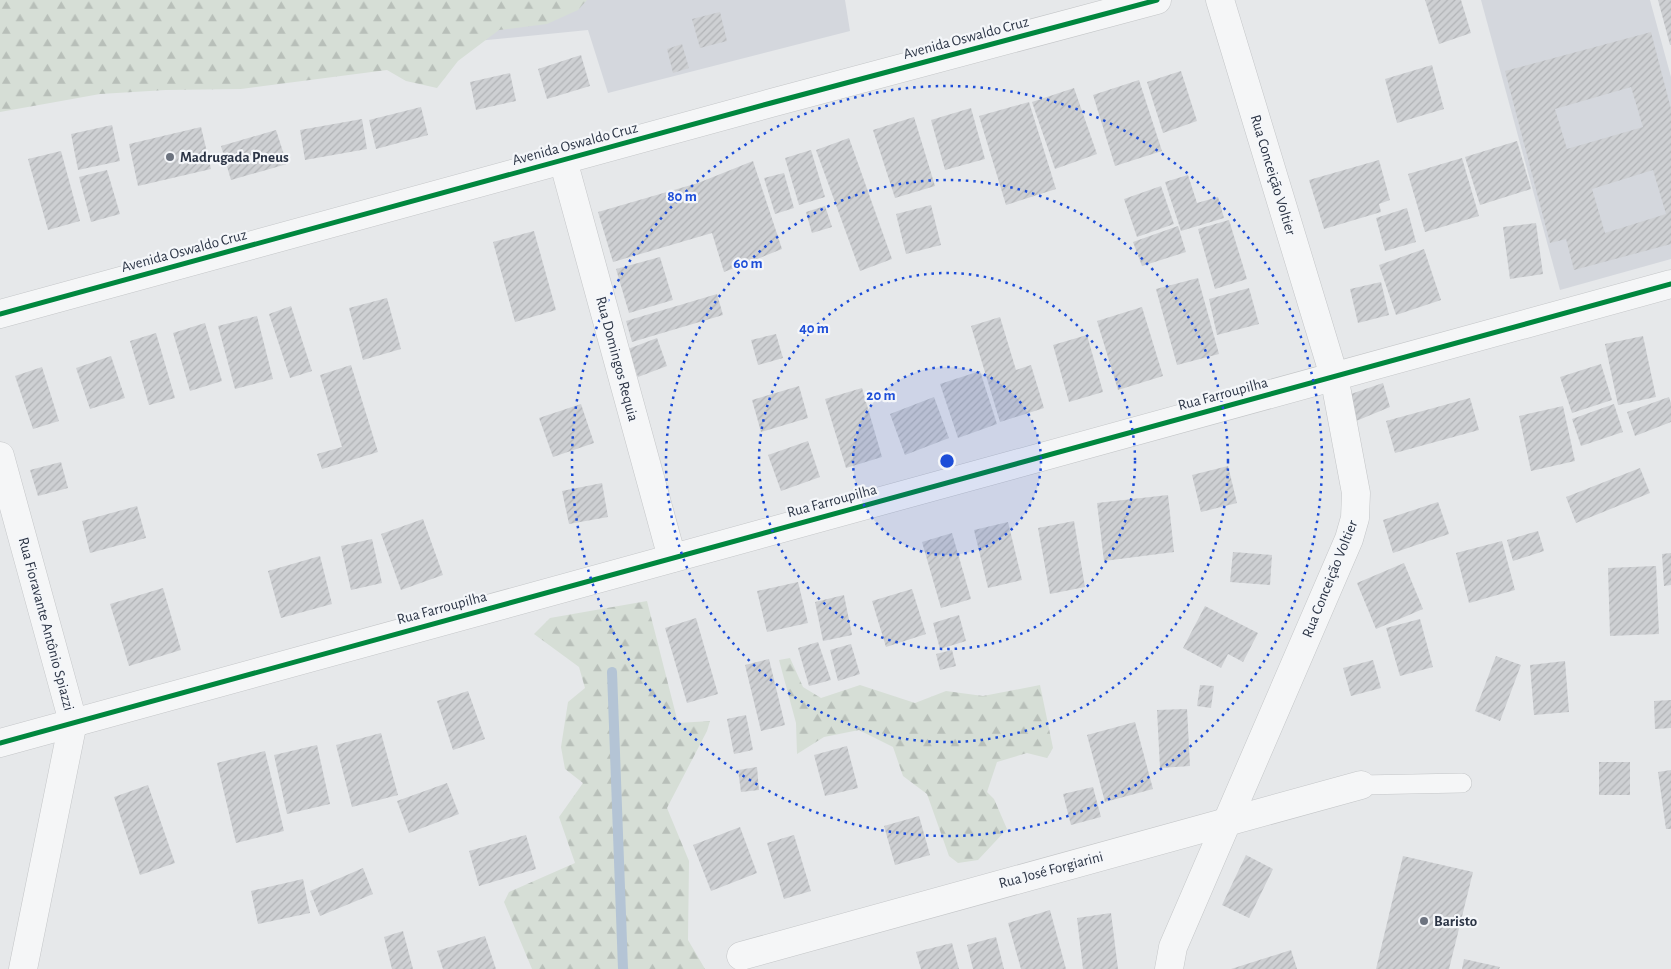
<svg xmlns="http://www.w3.org/2000/svg" width="1671" height="969" font-family="'Alegreya Sans',sans-serif">
<defs>
<pattern id="forest-firs" width="22" height="20" patternUnits="userSpaceOnUse" patternTransform="scale(1.25)"><rect width="22" height="20" fill="#d6ded6"/><path d="M5 1l3.5 6h-7zM16 11l3.5 6h-7z" fill="#b8bfb9"/></pattern>
<pattern id="building-hatch" width="6" height="6" patternUnits="userSpaceOnUse" patternTransform="scale(1.25)"><rect width="6" height="6" fill="#ced0d3"/><path d="M-1 1l2-2M0 6l6-6M5 7l2-2" fill="none" stroke="#b1b3b6"/></pattern>
</defs>
<rect width="100%" height="100%" fill="#e6e8ea"/>
<!-- built -->
<g fill="#d4d7dd">
<path d="M0 0H845L850 31 608 93 588 30 0 88Z"/>
<path d="M1481 0H1650L1671 77V259L1560 290Z"/>
</g>
<!-- forest -->
<g fill="url(#forest-firs)">
<path d="M0 0H587L578 10 547 24 499 30 458 61 437 88 406 81 387 70 241 89 166 90 100 94 0 112Z"/>
<path d="M647 601 678 723 710 721 707 731 667 808 689 861 688 940 705 969H532L504 902 509 892 575 863 559 817 583 783 565 769 561 747 568 702 585 688 579 667 534 634 550 618Z"/>
<path d="M790 658 803 687 821 698 860 685 915 703 946 691 983 696 1040 685 1053 748 1047 758 1027 753 997 762 987 792 994 799 1007 829 978 860 958 863 949 856 927 794 903 776 893 747 859 730 824 737 797 754 796 723 779 660Z"/>
</g>
<g fill="none" stroke-linecap="round" stroke-linejoin="round">
<!-- stream -->
<path stroke="#b4c4d5" stroke-width="10" d="M612 672 623 969"/>
</g>
<!-- building -->
<g fill="url(#building-hatch)" fill-rule="evenodd">
<path d="M1425 0H1461L1471 33 1439 44Z"/>
<path d="M1658 0H1671V45H1670Z"/>
<path d="M720 12 727 41 700 48 692 19Z"/>
<path d="M1651 32 1671 109V244L1574 270 1566 239 1550 243 1505 71ZM1631 87 1643 127 1567 149 1555 109ZM1653 170 1666 214 1605 233 1592 189Z"/>
<path d="M682 44 689 68 673 73 667 49Z"/>
<path d="M581 55 590 86 547 99 538 69Z"/>
<path d="M1432 65 1444 109 1397 123 1385 79Z"/>
<path d="M1181 71 1197 121 1163 133 1147 82Z"/>
<path d="M510 73 516 101 476 110 470 82Z"/>
<path d="M1139 80 1162 151 1115 166 1093 95Z"/>
<path d="M1074 88 1097 154 1055 169 1032 102Z"/>
<path d="M1029 102 1056 189 1006 205 979 116Z"/>
<path d="M421 107 428 135 376 149 369 120Z"/>
<path d="M971 108 985 159 945 170 931 120Z"/>
<path d="M914 117 935 186 895 198 873 130Z"/>
<path d="M362 119 367 149 305 160 300 130Z"/>
<path d="M112 125 120 161 78 170 71 134Z"/>
<path d="M201 127 211 169 138 186 129 144Z"/>
<path d="M276 130 287 164 231 180 221 146Z"/>
<path d="M849 138 892 259 860 271 816 150Z"/>
<path d="M1517 141 1531 189 1480 205 1465 157Z"/>
<path d="M811 150 825 197 799 205 785 158Z"/>
<path d="M61 151 80 221 48 230 28 159Z"/>
<path d="M1462 158 1479 216 1425 232 1408 174Z"/>
<path d="M1379 160 1390 200 1379 204 1381 212 1324 229 1309 180Z"/>
<path d="M753 161 782 249 724 272 712 233 613 262 598 212 698 183Z"/>
<path d="M107 170 120 214 91 222 79 177Z"/>
<path d="M784 173 794 208 775 214 764 178Z"/>
<path d="M1188 175 1197 203 1218 197 1224 218 1181 231 1165 182Z"/>
<path d="M1161 186 1174 224 1137 237 1124 199Z"/>
<path d="M931 205 941 245 906 254 896 214Z"/>
<path d="M825 206 832 227 812 233 806 212Z"/>
<path d="M1407 208 1416 242 1385 251 1376 218Z"/>
<path d="M1229 220 1247 279 1215 289 1198 229Z"/>
<path d="M1536 223 1543 274 1510 279 1503 227Z"/>
<path d="M1178 226 1186 252 1142 266 1133 242Z"/>
<path d="M534 231 556 310 515 322 493 242Z"/>
<path d="M1424 249 1441 300 1396 315 1379 265Z"/>
<path d="M660 257 673 300 629 313 616 269Z"/>
<path d="M1198 278 1219 354 1177 365 1156 289Z"/>
<path d="M1381 282 1389 315 1358 323 1350 289Z"/>
<path d="M1249 288 1259 324 1217 335 1209 299Z"/>
<path d="M717 294 723 315 632 342 626 321Z"/>
<path d="M387 298 401 349 363 360 349 308Z"/>
<path d="M291 306 312 371 290 378 269 314Z"/>
<path d="M1142 307 1163 376 1118 390 1097 321Z"/>
<path d="M257 316 273 379 235 389 218 326Z"/>
<path d="M1000 317 1016 370 1031 365 1044 408 1000 422 971 326Z"/>
<path d="M205 323 222 381 190 391 173 333Z"/>
<path d="M156 333 175 398 149 405 130 341Z"/>
<path d="M776 334 783 358 758 365 751 340Z"/>
<path d="M1087 335 1103 392 1069 402 1053 345Z"/>
<path d="M1643 336 1656 397 1618 405 1605 344Z"/>
<path d="M657 338 667 366 638 377 628 349Z"/>
<path d="M111 356 125 398 90 409 76 368Z"/>
<path d="M1601 364 1612 400 1572 413 1560 377Z"/>
<path d="M351 365 378 452 322 469 317 454 342 447 320 375Z"/>
<path d="M42 367 59 421 33 429 15 376Z"/>
<path d="M980 371 997 424 958 438 940 384Z"/>
<path d="M1383 383 1390 407 1356 421 1348 395Z"/>
<path d="M799 386 808 418 761 432 752 400Z"/>
<path d="M862 388 882 457 846 468 825 399Z"/>
<path d="M934 397 949 438 905 455 890 414Z"/>
<path d="M1669 397 1671 403V422L1635 436 1627 412Z"/>
<path d="M1470 398 1479 430 1395 453 1386 421Z"/>
<path d="M581 404 594 443 553 457 539 418Z"/>
<path d="M1614 404 1623 432 1581 446 1572 419Z"/>
<path d="M1563 406 1575 461 1531 471 1519 416Z"/>
<path d="M808 441 820 477 781 491 768 455Z"/>
<path d="M61 462 68 488 38 496 30 470Z"/>
<path d="M1228 466 1237 503 1201 512 1192 475Z"/>
<path d="M1640 468 1650 493 1576 523 1566 497Z"/>
<path d="M602 483 608 517 569 524 562 491Z"/>
<path d="M1168 495 1174 552 1104 561 1097 503Z"/>
<path d="M1438 502 1449 534 1393 553 1383 520Z"/>
<path d="M137 506 146 538 90 553 82 521Z"/>
<path d="M423 519 443 575 401 590 381 534Z"/>
<path d="M1074 521 1085 587 1050 594 1038 528Z"/>
<path d="M1008 522 1022 580 988 588 974 530Z"/>
<path d="M1538 531 1544 551 1513 561 1507 540Z"/>
<path d="M952 533 971 599 941 608 922 542Z"/>
<path d="M372 539 382 583 351 590 341 546Z"/>
<path d="M1502 541 1515 590 1469 603 1456 553Z"/>
<path d="M1233 552 1272 555 1270 585 1230 582Z"/>
<path d="M1671 553V585L1664 586 1662 554Z"/>
<path d="M320 556 332 604 281 618 268 571Z"/>
<path d="M1404 563 1423 609 1376 629 1357 583Z"/>
<path d="M1656 566 1659 634 1610 636 1608 568Z"/>
<path d="M798 582 808 623 767 632 757 591Z"/>
<path d="M163 588 181 650 129 666 110 604Z"/>
<path d="M912 589 926 634 886 647 872 601Z"/>
<path d="M844 595 852 635 823 641 815 602Z"/>
<path d="M1205 606 1258 633 1243 662 1228 654 1221 668 1183 648Z"/>
<path d="M959 615 966 641 940 649 933 623Z"/>
<path d="M696 618 718 694 687 703 665 628Z"/>
<path d="M1420 619 1433 667 1400 676 1386 628Z"/>
<path d="M818 642 831 680 809 686 798 648Z"/>
<path d="M851 644 860 674 838 681 830 650Z"/>
<path d="M952 650 956 666 940 670 936 654Z"/>
<path d="M1496 656 1521 665 1500 721 1475 711Z"/>
<path d="M769 659 785 725 761 731 745 665Z"/>
<path d="M1373 660 1381 688 1351 696 1343 668Z"/>
<path d="M1565 661 1569 712 1534 715 1530 665Z"/>
<path d="M1200 685 1214 686 1211 708 1197 706Z"/>
<path d="M468 691 485 739 453 750 437 701Z"/>
<path d="M1671 700V728L1655 729 1654 701Z"/>
<path d="M1187 709 1190 766 1160 768 1157 710Z"/>
<path d="M746 715 753 750 734 754 727 719Z"/>
<path d="M1135 722 1153 789 1105 802 1087 735Z"/>
<path d="M381 733 398 795 352 807 336 745Z"/>
<path d="M317 745 330 804 287 814 274 755Z"/>
<path d="M847 746 858 788 825 796 814 755Z"/>
<path d="M265 751 284 831 236 843 217 763Z"/>
<rect x="1599" y="762" width="31" height="33"/>
<path d="M757 767 759 790 741 792 738 770Z"/>
<path d="M1671 770V829H1666L1658 772Z"/>
<path d="M447 783 459 814 409 833 397 801Z"/>
<path d="M148 785 175 863 140 875 114 797Z"/>
<path d="M1093 787 1101 817 1071 825 1063 794Z"/>
<path d="M919 816 930 855 895 865 884 826Z"/>
<path d="M740 827 757 873 711 891 693 845Z"/>
<path d="M526 835 536 869 479 886 469 851Z"/>
<path d="M794 835 811 891 784 899 767 843Z"/>
<path d="M1246 855 1273 869 1249 918 1222 905Z"/>
<path d="M1403 856 1473 872 1449 969H1376Z"/>
<path d="M363 868 373 894 320 916 310 891Z"/>
<path d="M303 879 310 913 258 924 251 891Z"/>
<path d="M1050 910 1066 969H1021L1008 923Z"/>
<path d="M1111 913 1118 969H1083L1077 918Z"/>
<path d="M403 931 413 969H392L384 937Z"/>
<path d="M485 936 496 969H443L437 951Z"/>
<path d="M996 937 1004 969H973L967 945Z"/>
<path d="M952 943 959 969H921L916 952Z"/>
<path d="M1291 950 1297 969H1231Z"/>
<path d="M1464 959 1500 967 1499 969H1462Z"/>
</g>
<g fill="none" stroke-linecap="round" stroke-linejoin="round">
<!-- service casing -->
<g stroke="#c4c6c8" stroke-width="20">
<path id="service" d="M1361 785 1462 783"/>
</g>
<!-- minor casing -->
<g stroke="#c4c6c8" stroke-width="29">
<g id="minor">
<path d="M563 160 672 558"/>
<path d="M0 456 73 722 23 969"/>
<path d="M0 743 1671 284"/>
<path d="M741 956 1361 785"/>
<path d="M1169 969 1173 947 1349 539 1355 518 1356 493 1334 376 1220 0"/>
</g>
</g>
<!-- tertiary casing -->
<g stroke="#c4c6c8" stroke-width="29">
<path id="tertiary" d="M0 314 771 103 1157 0"/>
</g>
<!-- service -->
<use href="#service" stroke="#f5f6f7" stroke-width="19"/>
<!-- minor -->
<use href="#minor" stroke="#f5f6f7" stroke-width="28"/>
<!-- tertiary -->
<use href="#tertiary" stroke="#f5f6f7" stroke-width="28"/>
<!-- cycleway casing -->
<g stroke="#f4f6f9" stroke-width="8">
<g id="cycleway">
<path d="M0 314 771 103 1157 0"/>
<path d="M0 743 1671 284"/>
</g>
</g>
<!-- cycleway -->
<use href="#cycleway" stroke="#00873e" stroke-width="5"/>
</g>
<!-- distance rings -->
<circle cx="947" cy="461" r="94" fill="#1d4ed8" fill-opacity=".12"/>
<g fill="none" stroke="#1d4ed8" stroke-width="2.5" stroke-dasharray="2.5 5">
<circle cx="947" cy="461" r="94"/>
<circle cx="947" cy="461" r="188"/>
<circle cx="947" cy="461" r="281"/>
<circle cx="947" cy="461" r="375"/>
</g>
<!-- markers -->
<g fill="#6c737f" stroke="#f4f6f9" stroke-width="2">
<circle cx="170" cy="157" r="5"/>
<circle cx="1424" cy="921" r="5"/>
</g>
<g text-anchor="middle" dominant-baseline="central" stroke-width="4.5" stroke-linejoin="round" paint-order="stroke">
<!-- street labels -->
<g font-size="15" fill="#2b3445" stroke="#f4f6f9">
<text transform="translate(966 38) rotate(-15)">Avenida Oswaldo Cruz</text>
<text transform="translate(575 144) rotate(-15)">Avenida Oswaldo Cruz</text>
<text transform="translate(1273 175) rotate(73)">Rua Conceição Voltier</text>
<text transform="translate(184 251) rotate(-15)">Avenida Oswaldo Cruz</text>
<text transform="translate(617 359) rotate(75)">Rua Domingos Requia</text>
<text transform="translate(1223 394) rotate(-15)">Rua Farroupilha</text>
<text transform="translate(832 501) rotate(-15)">Rua Farroupilha</text>
<text transform="translate(1330 579) rotate(-68)">Rua Conceição Voltier</text>
<text transform="translate(442 608) rotate(-15)">Rua Farroupilha</text>
<text transform="translate(46 624) rotate(75)">Rua Fioravante Antônio Spiazzi</text>
<text transform="translate(1051 870) rotate(-15)">Rua José Forgiarini</text>
</g>
<!-- poi labels -->
<g font-size="15" font-weight="bold" fill="#2b3445" stroke="#f4f6f9" text-anchor="start">
<text x="180" y="157">Madrugada Pneus</text>
<text x="1434" y="921">Baristo</text>
</g>
</g>
<circle cx="947" cy="461" r="8" fill="#1d4ed8" stroke="#f4f6f9" stroke-width="2.5"/>
<g font-size="15" text-anchor="middle" font-weight="bold" fill="#1d4ed8" stroke="#f4f6f9" stroke-width="4.5" stroke-linejoin="round" paint-order="stroke">
<text x="682" y="201">80 m</text>
<text x="748" y="268">60 m</text>
<text x="814" y="333">40 m</text>
<text x="881" y="400">20 m</text>
</g>
</svg>
